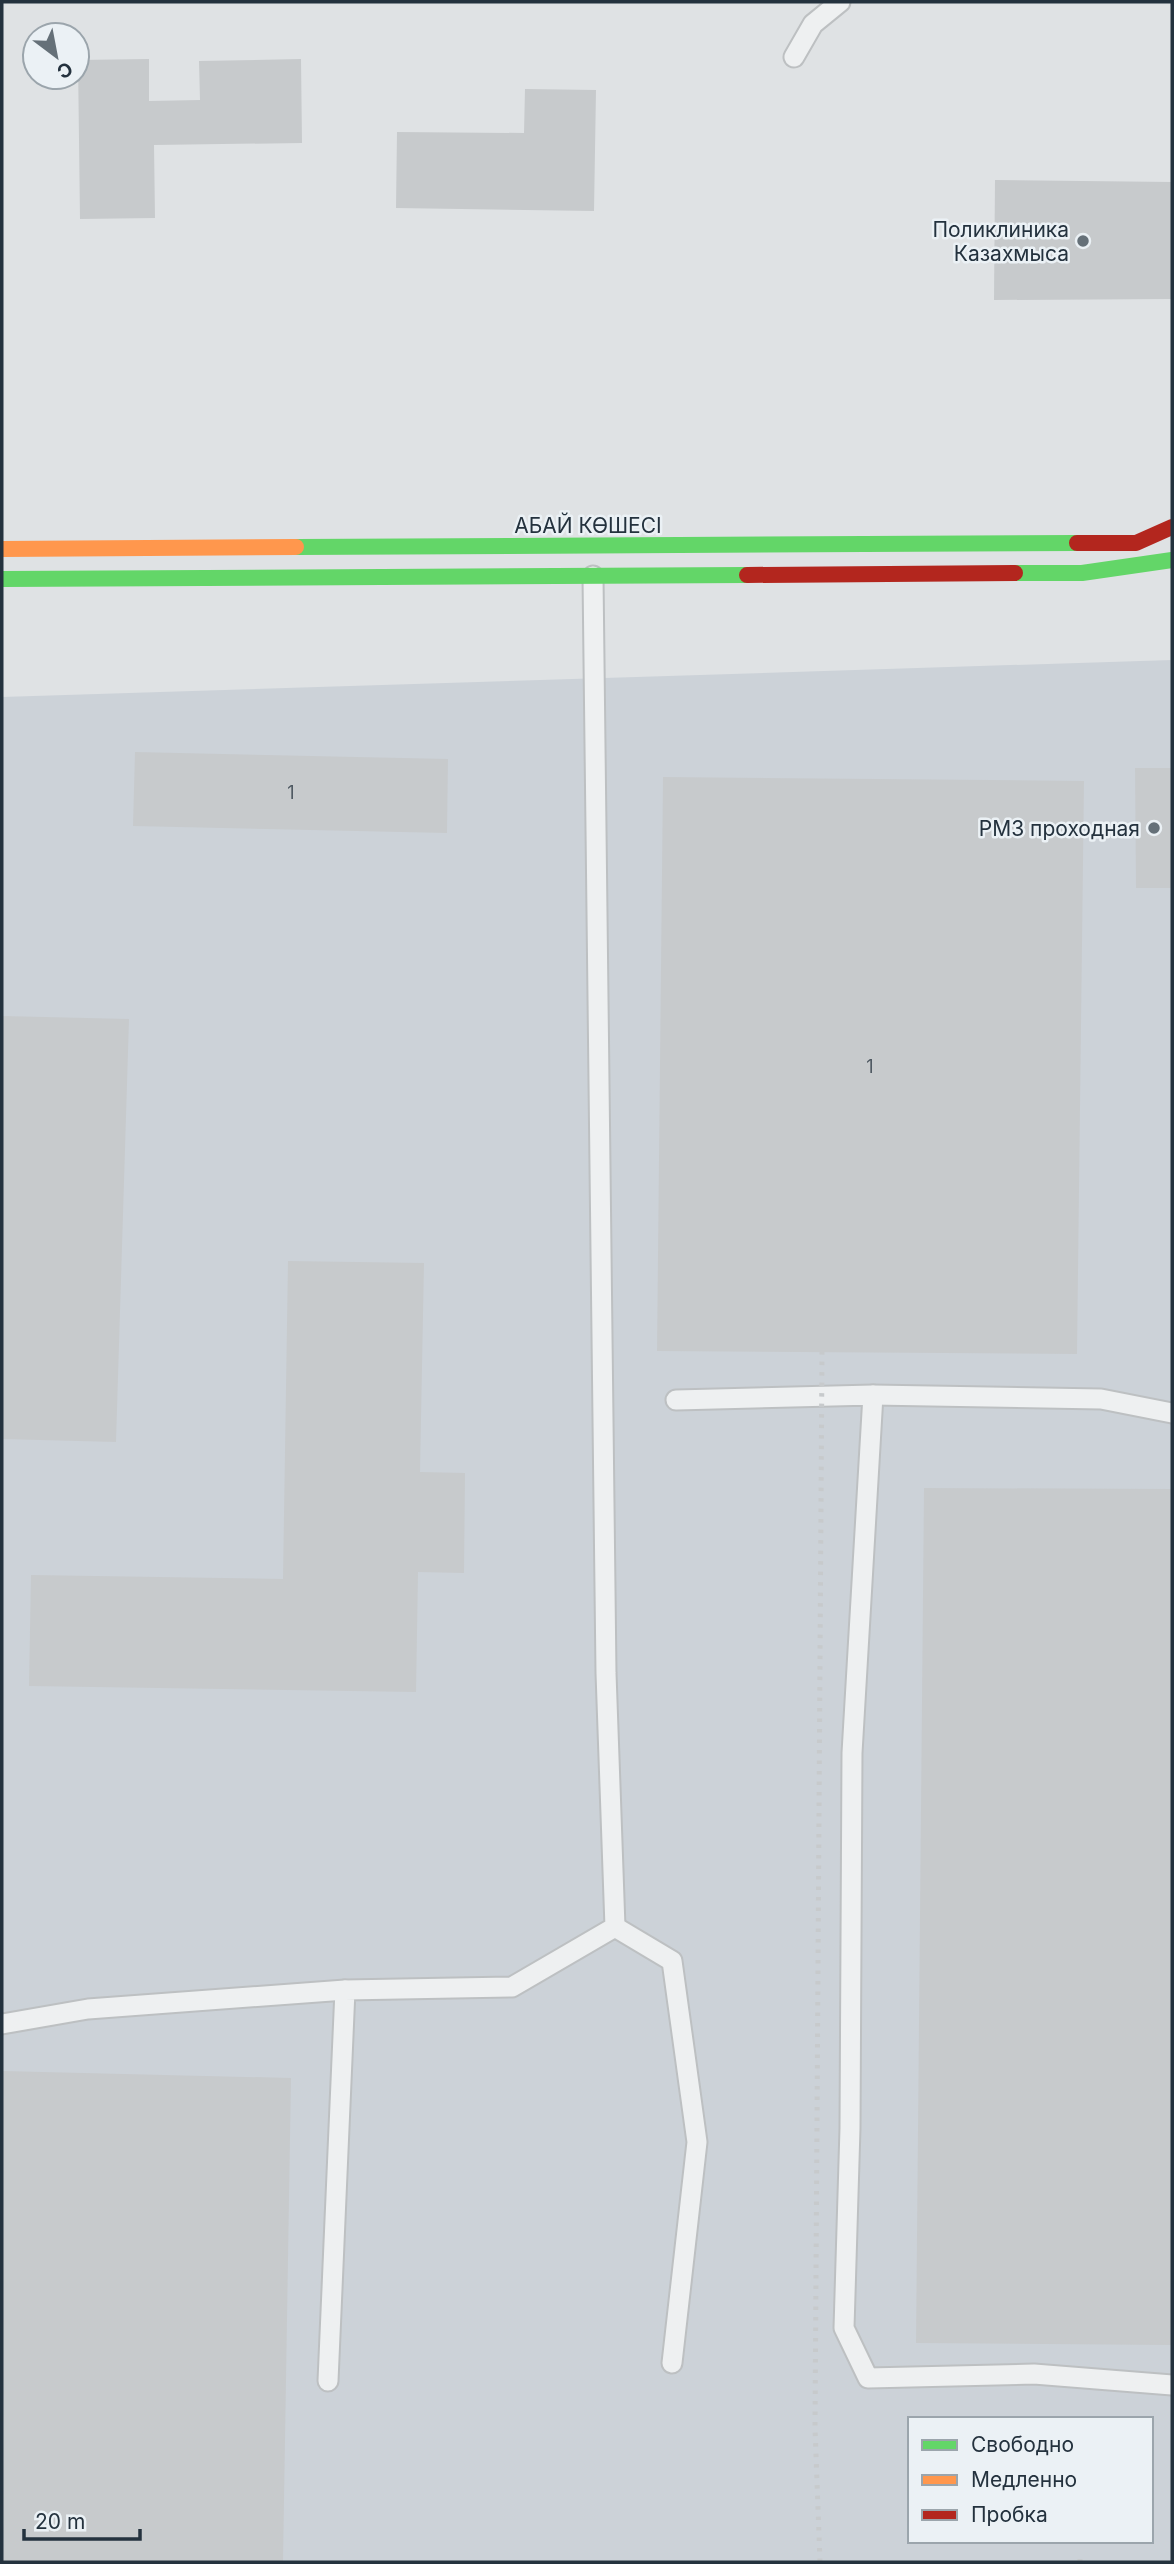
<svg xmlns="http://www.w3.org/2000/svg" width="1174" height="2564" font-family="Inter,sans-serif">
<rect width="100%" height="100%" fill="#dfe2e4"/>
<!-- built -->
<path fill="#ccd2d8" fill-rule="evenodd" d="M1172 660V2562H2V697ZM910 2419H1151V2541H910Z"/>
<!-- building -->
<g fill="#c7cacc">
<path d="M149 59V101L200 100 199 61 301 59 302 143 154 145 155 218 80 219 78 60Z"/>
<path d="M525 89 596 90 594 211 396 208 397 132 524 133Z"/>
<path d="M995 180 1172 182V299L994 300Z"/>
<path d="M135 752 448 759 447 833 133 826Z"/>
<path d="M1135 768H1172V888H1136Z"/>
<path d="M663 777 1084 781 1077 1354 657 1351Z"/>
<path d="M2 1016 129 1019 116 1442 2 1439Z"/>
<path d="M288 1261 424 1263 420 1472 465 1473 464 1573 418 1572 416 1692 29 1686 31 1575 283 1579Z"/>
<path d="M924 1488 1172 1489V2345L916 2343Z"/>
<path d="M2 2071 291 2078 283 2562H2Z"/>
</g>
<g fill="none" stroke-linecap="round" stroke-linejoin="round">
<!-- lane casing -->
<g stroke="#bdc0c2" stroke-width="23">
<g id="lane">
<path d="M794 57 813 24 840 2"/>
<path d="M873 1395 1101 1399 1172 1413"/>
<path d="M676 1400 873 1395 852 1753 850 2128 844 2328 868 2378 1034 2374 1172 2385"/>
<path d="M615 1927 672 1961 697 2142 672 2363"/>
<path d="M2 2024 88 2009 345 1990"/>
<path d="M328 2381 345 1990 512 1987 615 1927 606 1673 593 576"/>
</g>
</g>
<!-- lane -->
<use href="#lane" stroke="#eef0f1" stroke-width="19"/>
<!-- fast -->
<g stroke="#63d668" stroke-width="16">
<path d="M296 547 1077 543"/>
<path d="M1015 573H1082L1172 560"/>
<path d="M2 579 747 575"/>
</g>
<!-- slow -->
<path stroke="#ff974d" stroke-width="16" d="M2 549 296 547"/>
<!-- jam -->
<g stroke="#b3261e" stroke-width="16">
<path d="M1077 543H1136L1172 527"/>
<path d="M747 575 1015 573"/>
</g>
<!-- rail -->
<g stroke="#c7cacc" stroke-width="5" stroke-dasharray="3.5 7" stroke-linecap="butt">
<path d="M820 2562 815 2428 822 1352"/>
<path d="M1080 2562V2559"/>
</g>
</g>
<!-- markers -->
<g fill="#657078" stroke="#ebf1f5" stroke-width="2.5">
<circle cx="1083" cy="241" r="7"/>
<circle cx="1154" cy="828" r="7"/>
</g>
<g text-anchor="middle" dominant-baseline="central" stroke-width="5" stroke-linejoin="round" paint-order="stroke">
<!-- number labels -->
<g font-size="18" fill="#4e5962">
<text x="291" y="792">1</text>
<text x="870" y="1066">1</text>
</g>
<!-- poi labels -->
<g font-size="21" fill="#24323e" stroke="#ebf1f5" text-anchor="end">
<text x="1069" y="229">Поликлиника<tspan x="1069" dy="24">Казахмыса</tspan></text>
<text x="1140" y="828">РМЗ проходная</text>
</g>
<!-- street labels -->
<g font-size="21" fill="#24323e" stroke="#ebf1f5">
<text x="588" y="525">АБАЙ КӨШЕСІ</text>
</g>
</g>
<!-- border -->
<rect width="1174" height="2564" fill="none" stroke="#24323e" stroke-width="7"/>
<!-- legend -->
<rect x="908" y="2417" width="245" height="126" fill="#ebf1f5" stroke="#9ba5ac" stroke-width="2"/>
<rect x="922" y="2440" width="35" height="10" fill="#63d668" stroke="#9ba5ac" stroke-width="2"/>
<text x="971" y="2452" font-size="21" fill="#24323e">Свободно</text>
<rect x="922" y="2475" width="35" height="10" fill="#ff974d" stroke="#9ba5ac" stroke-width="2"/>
<text x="971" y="2487" font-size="21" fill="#24323e">Медленно</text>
<rect x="922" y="2510" width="35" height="10" fill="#b3261e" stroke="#9ba5ac" stroke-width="2"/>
<text x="971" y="2522" font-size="21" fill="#24323e">Пробка</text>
<!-- north arrow -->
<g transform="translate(56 56) rotate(148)"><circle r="33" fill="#ebf1f5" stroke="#9ba5ac" stroke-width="2"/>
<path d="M0-5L12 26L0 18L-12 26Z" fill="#657078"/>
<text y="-10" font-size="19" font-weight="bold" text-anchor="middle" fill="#24323e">С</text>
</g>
<!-- scale -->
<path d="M24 2529v10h116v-10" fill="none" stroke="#24323e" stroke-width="3.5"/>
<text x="35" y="2529" font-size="21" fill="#24323e" stroke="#ebf1f5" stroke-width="5" paint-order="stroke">20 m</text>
</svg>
